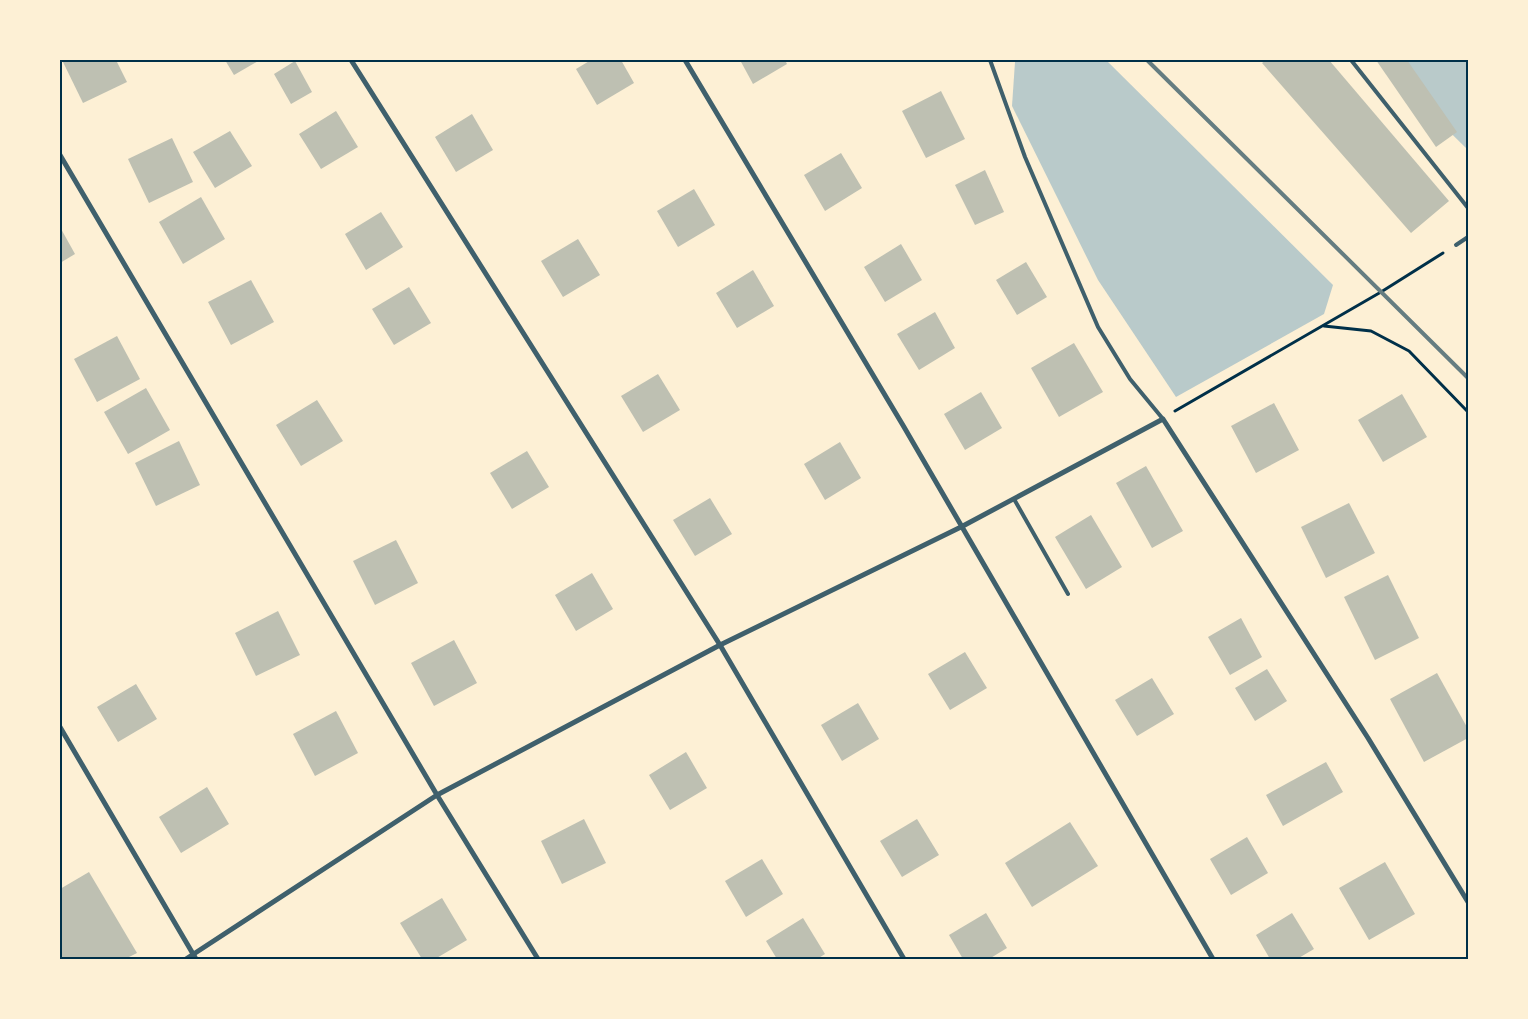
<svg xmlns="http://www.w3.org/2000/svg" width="1528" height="1019" font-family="Inter,sans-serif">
<rect width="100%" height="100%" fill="#fdf0d5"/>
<!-- green -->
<g fill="#b9caca">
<path d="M1021 60H1106L1333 285 1324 314 1176 397 1098 280 1012 106 1015 62Z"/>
<path d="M1388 60H1468V150L1397 80Z"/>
</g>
<!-- building -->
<g fill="#bec0b2">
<path d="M62 60H116L127 82 83 103Z"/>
<path d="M225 60H260L234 75Z"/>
<path d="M591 60H621L634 83 597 105 576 69Z"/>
<path d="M740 60H785L787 64 753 84Z"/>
<path d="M1266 60H1329L1449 201 1411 233 1262 63Z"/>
<path d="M1376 60H1407L1457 132 1436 147Z"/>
<path d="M295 61 312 92 291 104 274 74Z"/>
<path d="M941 91 965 139 926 158 902 111Z"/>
<path d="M336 111 358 147 321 169 299 134Z"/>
<path d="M472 114 493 150 456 172 435 137Z"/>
<path d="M230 131 252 166 215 188 193 152Z"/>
<path d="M172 138 193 182 149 203 128 159Z"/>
<path d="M841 153 862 188 825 211 804 175Z"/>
<path d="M985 170 1004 212 975 225 955 185Z"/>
<path d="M694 189 715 225 678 247 657 211Z"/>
<path d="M201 197 225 239 183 264 159 222Z"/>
<path d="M381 212 403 247 366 270 345 234Z"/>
<path d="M60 227 75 254 60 263Z"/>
<path d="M578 239 600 275 563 297 541 261Z"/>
<path d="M901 244 922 280 885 302 864 267Z"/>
<path d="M1026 262 1047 297 1017 315 996 280Z"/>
<path d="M753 270 774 306 737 328 716 293Z"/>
<path d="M251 280 274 322 231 345 208 302Z"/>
<path d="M409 287 431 323 394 345 372 309Z"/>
<path d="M935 312 955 348 919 370 897 334Z"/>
<path d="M117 336 140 379 97 402 74 359Z"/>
<path d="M1074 343 1103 392 1059 417 1031 368Z"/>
<path d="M658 374 680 410 643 432 621 396Z"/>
<path d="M146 388 170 430 128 454 104 412Z"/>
<path d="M981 392 1002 428 965 450 944 414Z"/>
<path d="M1402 394 1427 437 1383 462 1358 420Z"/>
<path d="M317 400 343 441 301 466 276 425Z"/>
<path d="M1274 403 1299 450 1256 473 1231 426Z"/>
<path d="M179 441 200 485 156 506 135 463Z"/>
<path d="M840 442 861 478 825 500 804 464Z"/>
<path d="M527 451 549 487 512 509 490 473Z"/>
<path d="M1146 466 1183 531 1152 548 1116 483Z"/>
<path d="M710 498 732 534 695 556 673 520Z"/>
<path d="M1349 503 1375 553 1326 578 1301 527Z"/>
<path d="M1091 515 1122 567 1086 589 1055 537Z"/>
<path d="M396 540 418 583 375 605 353 561Z"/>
<path d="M592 573 613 609 576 631 555 595Z"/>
<path d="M1388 575 1419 638 1375 660 1344 597Z"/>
<path d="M278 611 300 655 256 676 235 633Z"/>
<path d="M1241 618 1262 657 1230 675 1208 637Z"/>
<path d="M454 640 477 683 434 706 411 663Z"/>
<path d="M965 652 987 688 950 710 928 674Z"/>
<path d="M1267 669 1287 701 1255 721 1235 688Z"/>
<path d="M1437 673 1468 729V738L1424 762 1390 699Z"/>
<path d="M1152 678 1174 714 1137 736 1115 700Z"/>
<path d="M136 684 157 719 118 742 97 707Z"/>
<path d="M858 703 879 739 842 761 821 725Z"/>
<path d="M336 711 358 753 315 776 293 734Z"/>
<path d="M686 752 707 788 670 810 649 775Z"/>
<path d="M1326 762 1343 792 1283 826 1266 795Z"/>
<path d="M207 787 229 824 181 853 159 817Z"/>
<path d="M584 819 606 863 562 884 541 841Z"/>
<path d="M917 819 939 855 902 877 880 841Z"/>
<path d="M1070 822 1098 866 1032 907 1005 863Z"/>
<path d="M1247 837 1268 873 1231 895 1210 859Z"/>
<path d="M762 859 783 894 746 917 725 881Z"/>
<path d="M1385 862 1415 914 1369 940 1339 888Z"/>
<path d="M89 872 137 953 125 959H60V889Z"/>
<path d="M442 898 467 940 435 959H422L400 923Z"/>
<path d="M986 913 1007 948 989 959H963L949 935Z"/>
<path d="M1292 913 1314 949 1297 959H1270L1256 935Z"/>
<path d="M803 918 825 954 817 959H777L766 941Z"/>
</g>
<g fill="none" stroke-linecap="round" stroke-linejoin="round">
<!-- path -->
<g stroke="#003049" stroke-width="3">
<path d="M1324 326 1371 331 1409 351 1468 412"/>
<path d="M1175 411 1381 292 1443 253"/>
</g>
<!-- service -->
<g stroke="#3f606c" stroke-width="4">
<path d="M990 60 1025 157 1098 327 1130 379 1163 419"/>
<path d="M1351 60 1468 208"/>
<path d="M1456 245 1468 237"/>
<path d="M1014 499 1068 594"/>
</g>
<!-- minor -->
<g stroke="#3f606c" stroke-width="5">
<path d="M351 60 720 645 904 959"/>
<path d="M685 60 904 427 1213 959"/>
<path d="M60 155 437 795 538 959"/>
<path d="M60 727 196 959"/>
<path d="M186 959 437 795 720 645 961 527 1163 419 1368 738 1468 902"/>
</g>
<!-- rail -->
<path stroke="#657d81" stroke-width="4" d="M1147 60 1468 378"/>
</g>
<!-- border -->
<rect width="1528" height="1019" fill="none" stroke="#fdf0d5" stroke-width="122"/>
<rect x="61" y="61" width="1406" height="897" fill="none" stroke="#003049" stroke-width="2"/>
</svg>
